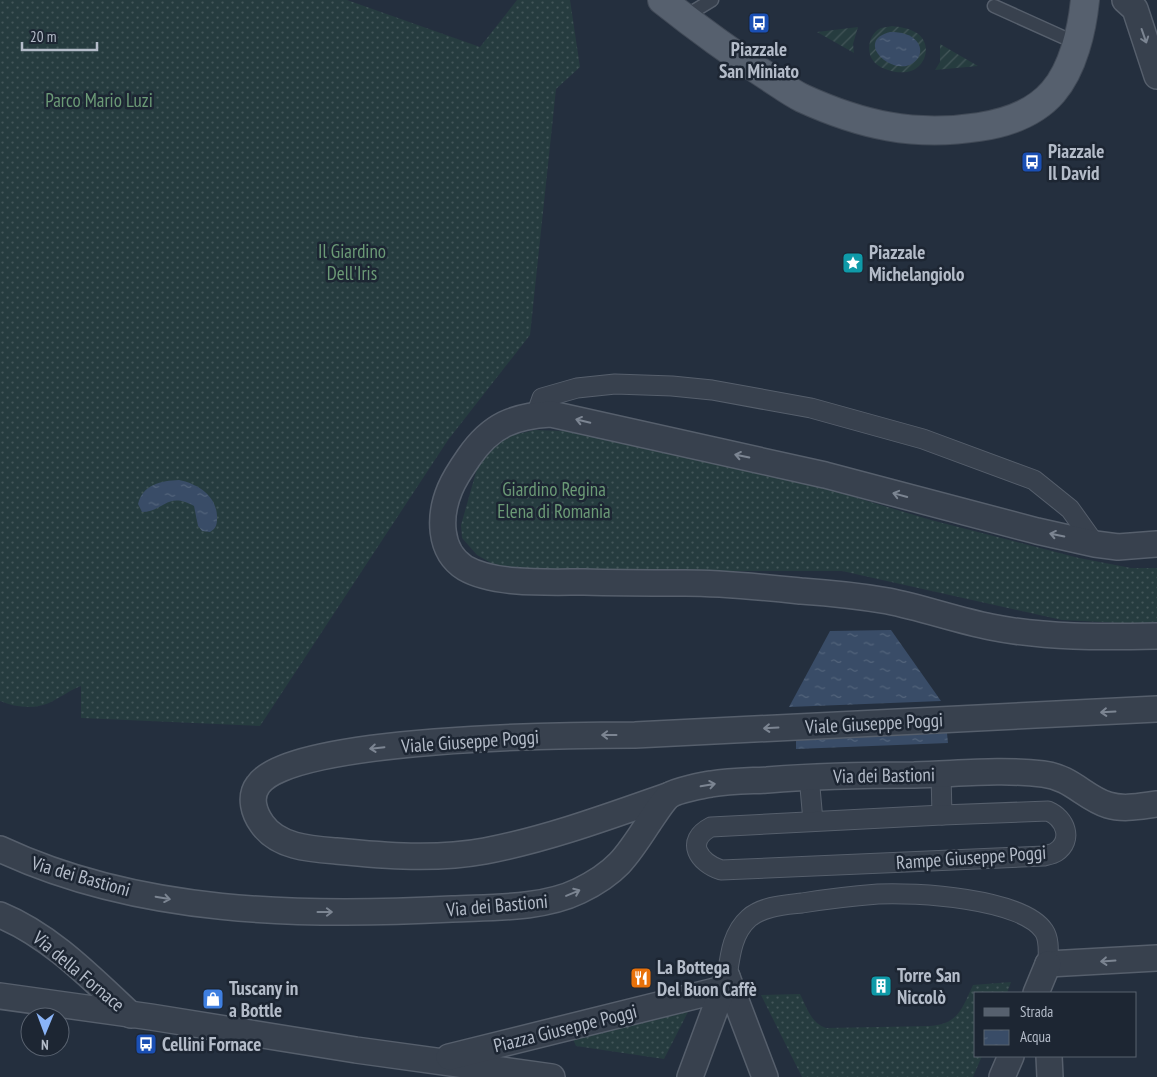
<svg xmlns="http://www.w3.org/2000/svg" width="1157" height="1077" font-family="'PT Sans Narrow',sans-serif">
<defs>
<pattern id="grass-dots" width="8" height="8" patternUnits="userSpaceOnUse" patternTransform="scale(1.25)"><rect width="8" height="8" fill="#263c3f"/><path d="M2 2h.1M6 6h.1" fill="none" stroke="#435659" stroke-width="1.8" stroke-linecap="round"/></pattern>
<pattern id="garden-furrows" width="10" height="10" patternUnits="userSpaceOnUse" patternTransform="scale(1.25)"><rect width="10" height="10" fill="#263c3f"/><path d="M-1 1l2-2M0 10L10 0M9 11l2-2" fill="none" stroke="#435659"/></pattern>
<pattern id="water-ripples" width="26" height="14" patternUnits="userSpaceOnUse" patternTransform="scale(1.25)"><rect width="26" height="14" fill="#394c67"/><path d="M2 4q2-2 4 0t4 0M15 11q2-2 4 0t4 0" fill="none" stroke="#53647b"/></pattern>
</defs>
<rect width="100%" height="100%" fill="#242f3e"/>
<!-- grass -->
<g fill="url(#grass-dots)">
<path d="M0 0H347L480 47 517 0H570L580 67 556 89 530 335 448 440 260 726 81 718V686C69 691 64 695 53 701 37 710 17 708 0 701Z"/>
<path d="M535 430 567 431 814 485 931 520 1079 558 1131 568H1157V625L1062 620 842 571H631L514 569 493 564 477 555 462 538 461 525 480 458 492 443 513 435Z"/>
<path d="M1011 982 1007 993H976V1056H982L973 1077H802L761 995 800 994C807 1008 811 1023 826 1028L930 1026C958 1024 962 1009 973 985Z"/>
<path d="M688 1012 664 1059 576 1046 573 1039Z"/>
</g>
<!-- garden -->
<g fill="url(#garden-furrows)">
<path d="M892 26C900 27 908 28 915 32 932 41 928 65 911 71 900 75 878 70 872 59 866 48 870 33 881 28 884 27 889 27 892 26Z"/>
<path d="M858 27 853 44 854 53 817 32Z"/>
<path d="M940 44 978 66 935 70 940 62Z"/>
</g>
<!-- water -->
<g fill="url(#water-ripples)">
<path d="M890 32C901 32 912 34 918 43 921 48 921 53 918 58 900 84 850 42 890 32Z"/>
<path d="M179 480C199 484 218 497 217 519 217 526 215 529 210 532L202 531 198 526 194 506C167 491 164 512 142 512L138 504C143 484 161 481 179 480Z"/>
<path d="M891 630 941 701 789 707 830 631Z"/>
<path d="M947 733 948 743 796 749V740Z"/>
</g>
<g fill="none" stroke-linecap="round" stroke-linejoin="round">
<!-- service casing -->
<g stroke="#565f6c" stroke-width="15">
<g id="service">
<path d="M994 6 1076 43"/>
<path d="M684 17 712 0"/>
</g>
</g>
<!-- pedestrian casing -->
<g stroke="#565f6c" stroke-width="21">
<g id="pedestrian">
<path d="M536 415 542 398 577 388 615 384 672 386 712 390 811 408 923 439 1034 480 1070 509 1095 544"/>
<path d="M941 774 942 815"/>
<path d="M809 776 813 821"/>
<path d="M1048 811C1065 818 1074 840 1056 852 1053 854 1048 855 1044 856L721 870C699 863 684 841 711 827L942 815Z"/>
<path d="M727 977C730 956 732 933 749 918 763 906 785 905 802 903 827 899 853 896 878 894 914 892 1022 898 1044 931 1050 940 1048 953 1048 964"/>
</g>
</g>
<!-- minor casing -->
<g stroke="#565f6c" stroke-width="28">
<g id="minor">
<path d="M1125 0 1135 9 1157 76"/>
<path d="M1157 544 1118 547 1095 544 1037 531 825 475 551 414C514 416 491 425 469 457 462 467 455 477 450 489 439 515 438 551 465 568 494 585 550 582 584 582 618 583 652 583 685 583 724 583 762 587 801 591 830 593 859 596 888 601 923 608 956 620 991 627 1045 638 1102 637 1157 636"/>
<path d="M670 795C610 816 548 839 485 851 436 860 386 856 336 851 310 849 278 847 262 824 254 813 249 797 258 785 289 737 573 735 635 735L1157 709"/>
<path d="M0 849C139 914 301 917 452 909 492 907 542 909 579 891 616 873 626 858 648 824 653 817 663 800 670 795 676 791 703 785 711 784 730 781 748 781 767 780 816 776 864 775 914 775 957 774 1000 769 1043 774 1071 777 1085 798 1108 805 1124 810 1141 806 1157 804"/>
<path d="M0 915C51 936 91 978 131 1015"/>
<path d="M1048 964 1157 958"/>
<path d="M727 977 765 1077"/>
<path d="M1036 993 1048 964"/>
<path d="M0 996 151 1017 356 1050 552 1077"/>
<path d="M1049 1056 1050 1077"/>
<path d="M449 1057 723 989"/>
<path d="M690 1077 727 977"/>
<path d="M1002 1077 1011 1056"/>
</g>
</g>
<!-- primary casing -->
<g stroke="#414a57" stroke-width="30">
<path id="primary" d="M662 0C696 27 730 52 767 76 778 83 790 92 802 98 861 125 914 137 979 127 1006 123 1034 114 1053 92 1073 69 1082 30 1085 0"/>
</g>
<!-- service -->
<use href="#service" stroke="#38414e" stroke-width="12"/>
<!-- pedestrian -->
<use href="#pedestrian" stroke="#38414e" stroke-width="19"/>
<!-- minor -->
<use href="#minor" stroke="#38414e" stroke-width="25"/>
<!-- primary -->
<use href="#primary" stroke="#56606e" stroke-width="28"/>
</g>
<!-- one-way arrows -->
<defs><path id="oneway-shaft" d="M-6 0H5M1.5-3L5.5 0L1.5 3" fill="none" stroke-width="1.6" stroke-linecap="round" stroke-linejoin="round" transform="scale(1.25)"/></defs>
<g stroke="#7c8592">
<use href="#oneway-shaft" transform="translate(1144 36) rotate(71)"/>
<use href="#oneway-shaft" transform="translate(583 421) rotate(-167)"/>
<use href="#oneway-shaft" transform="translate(742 456) rotate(-168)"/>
<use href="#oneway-shaft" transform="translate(900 495) rotate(-165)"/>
<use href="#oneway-shaft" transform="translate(1057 535) rotate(-168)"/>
<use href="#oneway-shaft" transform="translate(1108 712) rotate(177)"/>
<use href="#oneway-shaft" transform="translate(771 728) rotate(177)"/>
<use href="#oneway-shaft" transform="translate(609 735) rotate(-180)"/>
<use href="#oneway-shaft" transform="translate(377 748) rotate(174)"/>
<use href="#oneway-shaft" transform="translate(708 785) rotate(-10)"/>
<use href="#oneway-shaft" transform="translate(573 893) rotate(-23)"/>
<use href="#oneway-shaft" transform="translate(163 898) rotate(10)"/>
<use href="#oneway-shaft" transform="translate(325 912)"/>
<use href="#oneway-shaft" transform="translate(1108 961) rotate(176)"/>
</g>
<!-- icons -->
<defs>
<g id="bus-square" transform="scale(1.125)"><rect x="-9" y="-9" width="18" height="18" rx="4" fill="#1a4fb4" stroke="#1d2633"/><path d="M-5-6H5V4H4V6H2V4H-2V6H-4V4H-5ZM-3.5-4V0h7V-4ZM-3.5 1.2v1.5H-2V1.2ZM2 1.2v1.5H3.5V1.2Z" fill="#fff"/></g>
<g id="sight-square" transform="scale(1.125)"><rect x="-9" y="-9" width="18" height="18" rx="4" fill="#0f9aa8" stroke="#1d2633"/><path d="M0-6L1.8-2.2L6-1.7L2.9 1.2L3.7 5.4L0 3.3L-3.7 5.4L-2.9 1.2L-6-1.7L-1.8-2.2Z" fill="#fff"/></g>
<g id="restaurant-square" transform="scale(1.125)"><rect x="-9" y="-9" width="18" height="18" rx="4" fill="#e8710a" stroke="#1d2633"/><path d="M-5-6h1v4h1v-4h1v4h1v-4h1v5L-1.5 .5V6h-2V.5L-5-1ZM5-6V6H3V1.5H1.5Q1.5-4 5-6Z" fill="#fff"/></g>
<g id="building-square" transform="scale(1.125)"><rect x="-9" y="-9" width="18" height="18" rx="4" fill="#0f9aa8" stroke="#1d2633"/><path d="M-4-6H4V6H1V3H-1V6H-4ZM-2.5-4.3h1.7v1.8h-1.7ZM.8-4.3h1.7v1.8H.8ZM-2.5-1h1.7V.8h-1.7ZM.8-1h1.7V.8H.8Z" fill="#fff"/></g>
<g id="shop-square" transform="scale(1.125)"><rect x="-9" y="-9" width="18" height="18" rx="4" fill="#3f7fe0" stroke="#1d2633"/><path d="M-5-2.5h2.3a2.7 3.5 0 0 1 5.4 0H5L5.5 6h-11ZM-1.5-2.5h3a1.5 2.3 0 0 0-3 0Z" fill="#fff"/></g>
</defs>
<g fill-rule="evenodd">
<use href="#bus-square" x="759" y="23"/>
<use href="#bus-square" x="1032" y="162"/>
<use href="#sight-square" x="853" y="263"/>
<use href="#restaurant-square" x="641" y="978"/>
<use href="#building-square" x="881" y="986"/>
<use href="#shop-square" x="213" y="999"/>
<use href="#bus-square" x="146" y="1044"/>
</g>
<g text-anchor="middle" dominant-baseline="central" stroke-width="5" stroke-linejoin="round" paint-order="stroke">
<!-- poi labels -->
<g font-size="19" font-weight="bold" fill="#b4bcc9" stroke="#1d2633" text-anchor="start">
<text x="759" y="49" text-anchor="middle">Piazzale<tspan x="759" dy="22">San Miniato</tspan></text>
<text x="1048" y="151">Piazzale<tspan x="1048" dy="22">Il David</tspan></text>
<text x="869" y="252">Piazzale<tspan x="869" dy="22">Michelangiolo</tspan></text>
<text x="657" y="967">La Bottega<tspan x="657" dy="22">Del Buon Caffè</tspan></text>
<text x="897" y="975">Torre San<tspan x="897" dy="22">Niccolò</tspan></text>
<text x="229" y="988">Tuscany in<tspan x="229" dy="22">a Bottle</tspan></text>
<text x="162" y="1044">Cellini Fornace</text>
</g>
<!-- park labels -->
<g font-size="19" fill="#6b9a76" stroke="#1d2633">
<text x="99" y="100">Parco Mario Luzi</text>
<text x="352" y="251">Il Giardino<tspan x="352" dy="22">Dell'Iris</tspan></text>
<text x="554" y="489">Giardino Regina<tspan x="554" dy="22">Elena di Romania</tspan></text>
</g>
<!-- street labels -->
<g font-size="19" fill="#b4bcc9" stroke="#1d2633">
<text transform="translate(874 723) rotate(-3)">Viale Giuseppe Poggi</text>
<text transform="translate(470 741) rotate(-4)">Viale Giuseppe Poggi</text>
<text transform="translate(884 775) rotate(-1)">Via dei Bastioni</text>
<text transform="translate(971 857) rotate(-4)">Rampe Giuseppe Poggi</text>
<text transform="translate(81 876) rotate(16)">Via dei Bastioni</text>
<text transform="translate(497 905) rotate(-5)">Via dei Bastioni</text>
<text transform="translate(79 971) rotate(40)">Via della Fornace</text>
<text transform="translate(565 1028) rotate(-14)">Piazza Giuseppe Poggi</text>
</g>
</g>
<!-- legend -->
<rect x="974" y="992" width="162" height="65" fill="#1d2633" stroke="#59626f"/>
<rect x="984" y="1008" width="25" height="8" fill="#56606e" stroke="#59626f"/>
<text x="1020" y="1017" font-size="15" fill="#b4bcc9">Strada</text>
<rect x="984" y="1030" width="25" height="15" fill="url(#water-ripples)" stroke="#59626f"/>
<text x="1020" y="1042" font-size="15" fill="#b4bcc9">Acqua</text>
<!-- north arrow -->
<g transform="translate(45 1032) rotate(181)"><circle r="24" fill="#1d2633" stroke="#59626f"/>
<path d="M0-4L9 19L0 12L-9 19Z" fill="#8ab4f8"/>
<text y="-8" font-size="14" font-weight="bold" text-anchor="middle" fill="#b4bcc9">N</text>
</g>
<!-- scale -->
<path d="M22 42v8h75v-8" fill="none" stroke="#b4bcc9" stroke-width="2.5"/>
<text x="30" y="42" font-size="15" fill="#b4bcc9" stroke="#1d2633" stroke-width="4" paint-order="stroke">20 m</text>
</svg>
